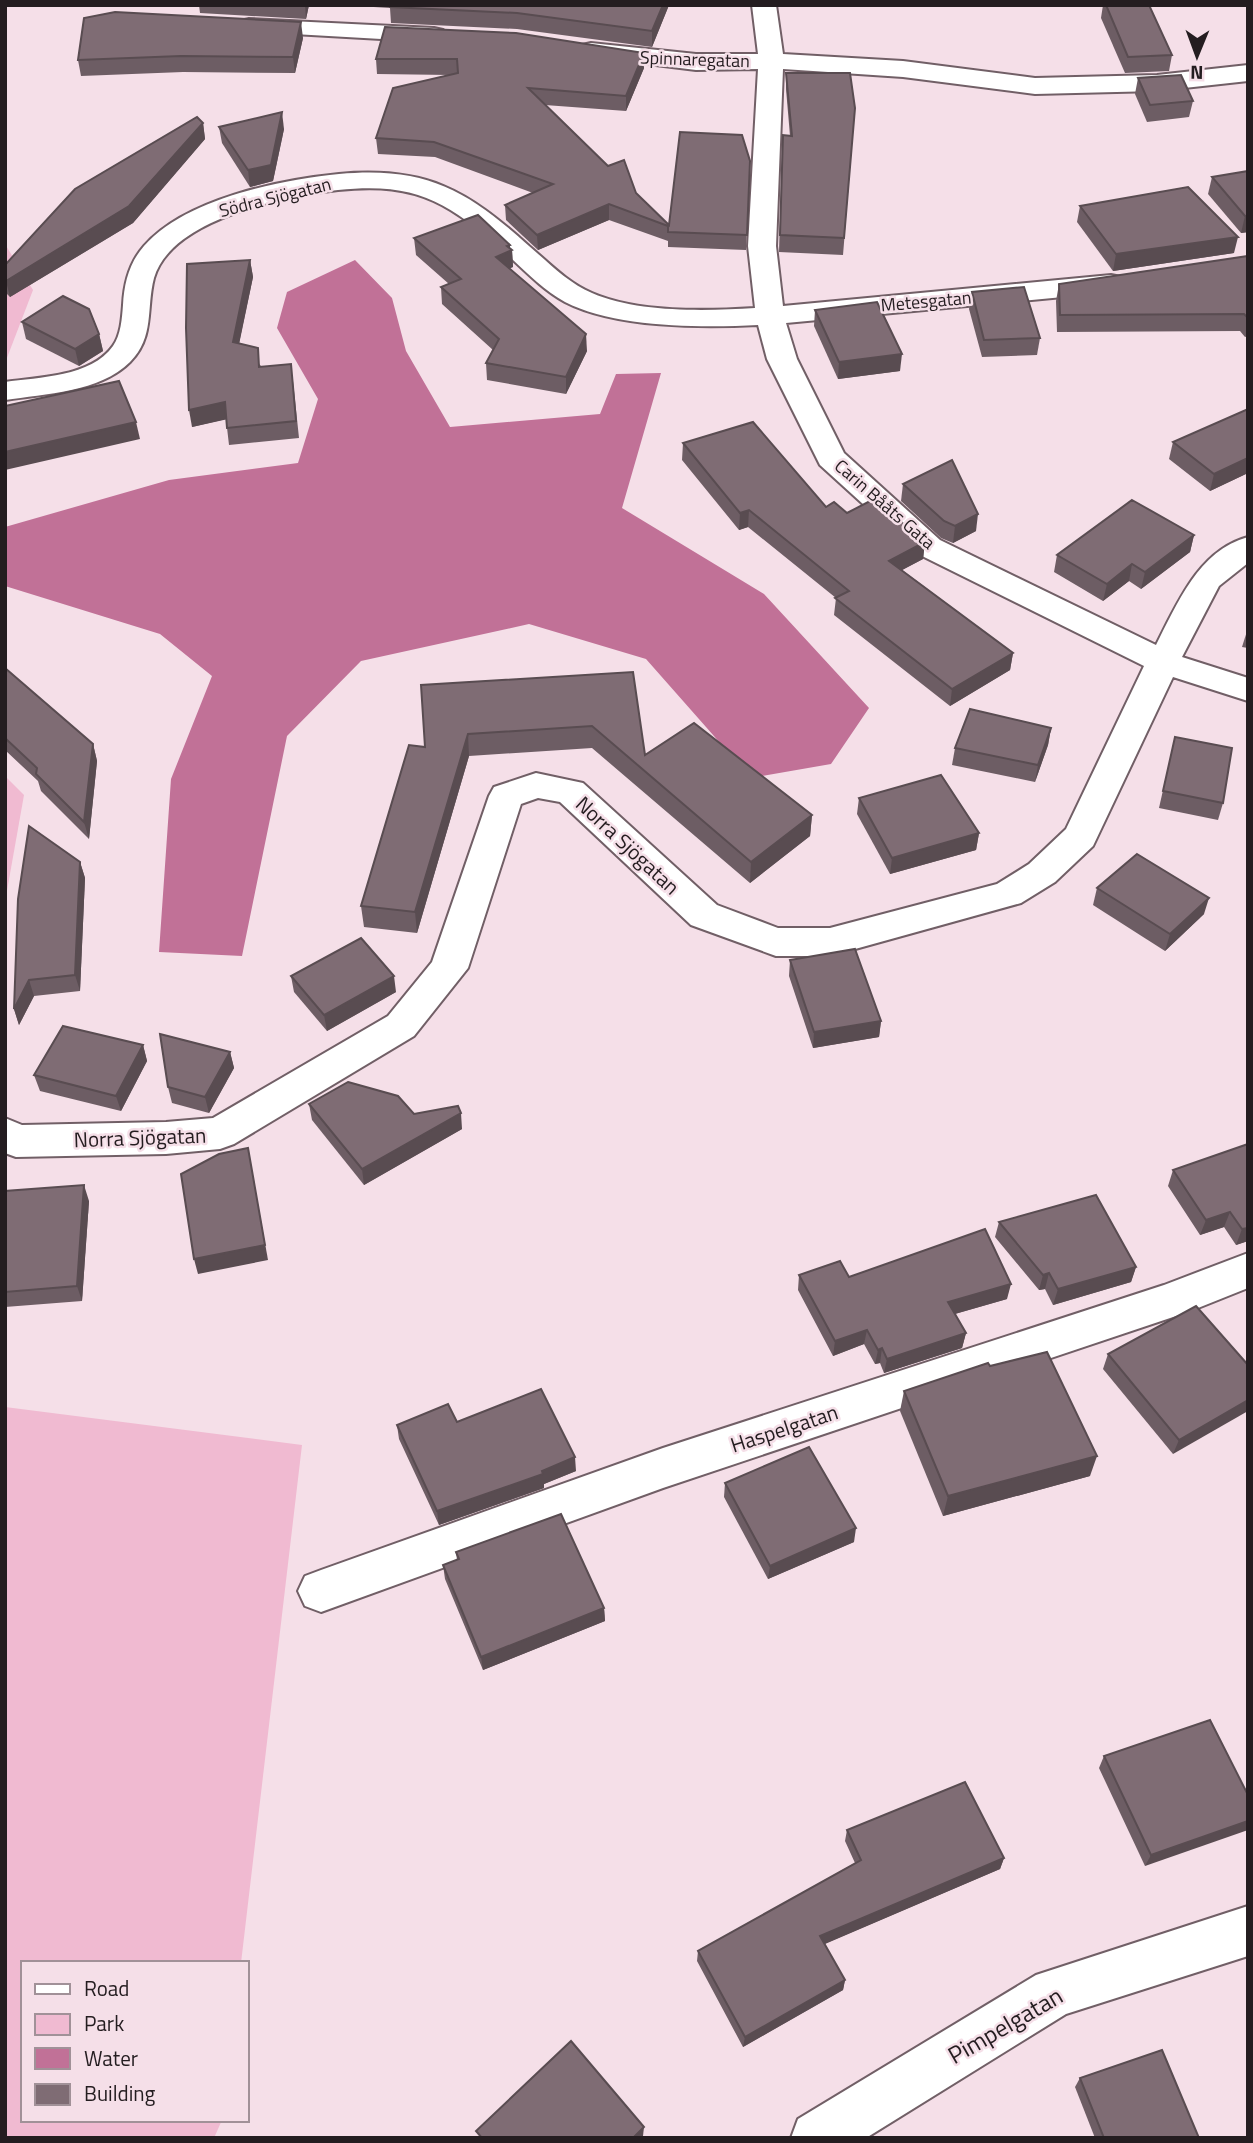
<svg xmlns="http://www.w3.org/2000/svg" width="1253" height="2143" font-family="'Titillium Web',sans-serif">
<rect width="100%" height="100%" fill="#f5dfe8"/>
<!-- green -->
<g fill="#f0bad1">
<path d="M5 244 33 290 5 363Z"/>
<path d="M5 776 24 795 5 902Z"/>
<path d="M5 1407 302 1445 241 1963H23V2120H222L214 2138H5Z"/>
</g>
<!-- water -->
<path fill="#c17197" d="M355 260 392 298 406 351 450 427 600 414 616 374 661 373 622 508 764 594 869 708 831 764 751 778 646 659 529 624 361 661 287 736 242 956 159 952 171 779 212 676 160 634 5 586V527L169 480 298 463 318 399 277 328 287 292Z"/>
<g fill="none" stroke-linecap="round" stroke-linejoin="round">
<!-- minor casing -->
<g stroke="#715f66" stroke-width="4">
<g id="minor">
<path d="M752 5H776L783 54 903 61 1035 78 1157 75 1248 65V81L1157 91 1035 94 903 77 783 69 776 246 783 306 1111 275 1121 277 1125 283 1121 289 1084 295 786 323 797 359 844 453 940 540 1156 645C1177 604 1199 550 1248 537V563L1219 586 1182 657 1248 678V701L1173 677 1093 846 1055 882 1021 903 830 956H776L691 925 560 802 538 798 521 804 468 968 414 1036 234 1144 220 1149 166 1154 16 1157 5 1153V1118L22 1125 166 1122 213 1118 388 1016 432 962 489 796 494 787 536 773 583 783 717 905 778 928H830L997 884 1029 864 1066 829 1144 666 918 554 820 465 767 359 758 325C703 328 615 328 565 302 545 291 528 274 512 259 452 205 421 181 338 190 285 196 171 219 154 278 146 308 155 337 130 362 100 392 45 394 5 400V382C39 377 91 377 113 346 121 335 122 318 123 305 124 284 129 263 144 246 185 199 279 180 339 174 426 166 467 190 529 246 549 263 568 283 592 293 638 313 706 311 755 308L748 246 758 69 696 70 591 57 582 55 579 50 582 45 591 43 696 54H758Z"/>
<path d="M249 19 434 28 443 30 446 35 443 40 434 42 240 31 237 26 240 21Z"/>
<path d="M1248 1253V1288L1188 1312 663 1488 321 1612 305 1606 298 1591 305 1576 321 1570 663 1448 1164 1285Z"/>
<path d="M1248 1906V1956L1066 2014 866 2138H791L798 2119 1036 1975Z"/>
</g>
</g>
<!-- minor -->
<use href="#minor" fill="#fff" fill-rule="evenodd"/>
</g>
<!-- wall -->
<g fill="#6d5d64">
<path d="M199 5H309L306 19 200 13Z"/>
<path d="M341 5H669L652 47 517 29 391 23 390 8Z"/>
<path d="M1103 5H1149L1172 55 1169 71 1125 73 1101 18Z"/>
<path d="M303 38 295 73 183 72 81 76 78 60Z"/>
<path d="M644 53V68L626 111 545 105 669 225 750 161 746 250 668 247V241L609 220 538 250 506 220 505 205 533 193 435 157 378 154 376 138 450 75 377 74 376 59Z"/>
<path d="M786 73 855 108 843 255 779 252 782 152 790 136 786 89Z"/>
<path d="M1138 78 1193 101 1189 117 1147 122 1135 94Z"/>
<path d="M203 123 205 139 133 223 10 297 5 292V265Z"/>
<path d="M219 127 284 129 273 181 250 187 222 143Z"/>
<path d="M1248 171V232L1241 233 1208 194 1212 177Z"/>
<path d="M1080 206 1234 253 1113 271 1077 222Z"/>
<path d="M414 238 510 249 512 250 513 267 510 268 587 351 566 394 487 380 486 363 493 350 442 304 441 287 449 284 416 255Z"/>
<path d="M1248 256V336L1245 337 1240 331 1057 332 1056 301 1059 284Z"/>
<path d="M250 260 253 277 239 343 261 366 293 381 299 438 229 445 226 419 192 427Z"/>
<path d="M972 292 1040 338 1037 355 982 357 969 309Z"/>
<path d="M815 310 900 371 838 379 814 326Z"/>
<path d="M22 322 99 334 103 351 79 366 26 339Z"/>
<path d="M1248 409V473L1210 491 1169 459 1173 442Z"/>
<path d="M683 443 826 507 847 513 925 542 923 559 902 570 1013 653 1010 670 950 706 834 615 836 598 748 527 739 530 682 460Z"/>
<path d="M903 484 976 531 953 543 941 538 901 501Z"/>
<path d="M1194 535 1190 552 1141 589 1129 581 1103 601 1054 572 1057 555Z"/>
<path d="M1248 628V648L1242 647Z"/>
<path d="M5 668 93 744 97 761 89 839 41 791 38 781 5 750Z"/>
<path d="M633 672 645 755 812 815 810 836 750 883 592 748 469 756 417 933 364 927 361 906 425 747Z"/>
<path d="M1051 728 1048 745 1035 782 952 765 955 748Z"/>
<path d="M1175 737 1223 803 1218 820 1159 808Z"/>
<path d="M859 798 979 833 976 850 890 874 857 814Z"/>
<path d="M80 862 85 878 80 991 34 996 19 1025 14 1009Z"/>
<path d="M1097 888 1204 914 1165 951 1093 905Z"/>
<path d="M790 960 881 1021 879 1037 813 1048 789 976Z"/>
<path d="M291 976 396 992 327 1031 294 992Z"/>
<path d="M143 1045 147 1061 121 1111 40 1091 34 1075Z"/>
<path d="M230 1052 234 1068 209 1113 172 1103 168 1087Z"/>
<path d="M309 1104 414 1114 462 1129 364 1185 312 1120Z"/>
<path d="M1248 1144V1241L1236 1245 1224 1227 1200 1235 1168 1186 1173 1170Z"/>
<path d="M5 1191 89 1201 82 1301 5 1307Z"/>
<path d="M999 1222 1136 1267 1131 1282 1053 1305 1045 1289 1039 1290 995 1237Z"/>
<path d="M799 1275 849 1277 1007 1299 955 1314 966 1333 962 1348 884 1373 880 1363 875 1364 864 1344 833 1356 798 1290Z"/>
<path d="M1108 1354 1248 1365 1173 1454 1103 1369Z"/>
<path d="M990 1366 1090 1476 943 1516 900 1411 904 1391Z"/>
<path d="M457 1422 576 1471 544 1484V1488L439 1525 399 1439 397 1425Z"/>
<path d="M725 1483 854 1542 768 1579 724 1497Z"/>
<path d="M456 1552 604 1608 605 1621 483 1670 445 1579 443 1565 457 1560Z"/>
<path d="M1104 1756 1248 1795 1145 1866 1099 1768Z"/>
<path d="M847 1830 1004 1858 1000 1869 824 1944 845 1980 843 1990 743 2047 697 1961 698 1951 855 1863 845 1841Z"/>
<path d="M1080 2078 1199 2138H1095L1075 2087Z"/>
</g>
<!-- shaded-wall -->
<g fill="#594c51">
<path d="M305 5H309L306 19Z"/>
<path d="M663 5H669L652 47V31Z"/>
<path d="M301 22 303 38 295 73 293 57Z"/>
<path d="M644 53V68L626 111V96Z"/>
<path d="M282 112 284 129 273 181 250 187 248 170Z"/>
<path d="M203 123 205 139 133 223 10 297 6 281Z"/>
<path d="M609 204V220L538 250 537 235Z"/>
<path d="M1245 216H1248V232L1241 233Z"/>
<path d="M1238 237 1234 253 1113 271 1116 254Z"/>
<path d="M510 245V251L512 250 513 267 497 273 496 257 507 246Z"/>
<path d="M250 260 253 277 236 359 233 342Z"/>
<path d="M99 334 103 351 79 366 75 349Z"/>
<path d="M586 334 587 351 566 394V377Z"/>
<path d="M902 354 900 371 838 379 839 362Z"/>
<path d="M225 402 228 419 192 427 189 410Z"/>
<path d="M136 422 140 439 5 470V452Z"/>
<path d="M1248 458V473L1210 491 1214 474Z"/>
<path d="M749 510 748 527 739 530 740 513Z"/>
<path d="M978 514 976 531 953 543 955 526Z"/>
<path d="M1194 535 1190 552 1141 589 1145 572Z"/>
<path d="M925 542 923 559 887 578 889 561Z"/>
<path d="M1132 564 1129 581 1103 601 1107 584Z"/>
<path d="M1013 653 1010 670 950 706 952 689Z"/>
<path d="M1051 728 1048 745 1035 782 1038 765Z"/>
<path d="M468 734 469 756 417 933 415 912Z"/>
<path d="M93 744 97 761 89 839 84 822Z"/>
<path d="M812 815 810 836 750 883 751 862Z"/>
<path d="M979 833 976 850 890 874 892 858Z"/>
<path d="M80 862 85 878 80 991 75 975Z"/>
<path d="M1209 898 1204 914 1165 951 1170 934Z"/>
<path d="M394 976 396 992 327 1031 324 1015Z"/>
<path d="M29 980 34 996 19 1025 14 1009Z"/>
<path d="M881 1021 879 1037 813 1048 814 1032Z"/>
<path d="M143 1045 147 1061 121 1111 116 1096Z"/>
<path d="M230 1052 234 1068 209 1113 205 1097Z"/>
<path d="M461 1113 462 1129 364 1185 362 1169Z"/>
<path d="M248 1148 268 1260 198 1274 194 1259Z"/>
<path d="M84 1185 89 1201 82 1301 77 1286Z"/>
<path d="M1230 1212 1224 1227 1200 1235 1206 1220Z"/>
<path d="M1248 1228V1241L1236 1245 1242 1229Z"/>
<path d="M1136 1267 1131 1282 1053 1305 1058 1289Z"/>
<path d="M1049 1273 1045 1289 1039 1290 1043 1275Z"/>
<path d="M1011 1284 1007 1299 944 1317 948 1302Z"/>
<path d="M867 1330 864 1344 833 1356 835 1341Z"/>
<path d="M966 1333 962 1348 884 1373 887 1359Z"/>
<path d="M882 1348 880 1363 875 1364 878 1350Z"/>
<path d="M1248 1400V1411L1173 1454 1179 1440Z"/>
<path d="M1097 1456 1090 1476 943 1516 948 1496Z"/>
<path d="M575 1457 576 1471 544 1484V1488L439 1525 437 1511Z"/>
<path d="M856 1528 854 1542 768 1579 770 1566Z"/>
<path d="M604 1608 605 1621 483 1670 481 1657Z"/>
<path d="M1248 1821V1830L1145 1866 1151 1855Z"/>
<path d="M1004 1858 1000 1869 818 1947 820 1936Z"/>
<path d="M845 1980 843 1990 743 2047 745 2037Z"/>
<path d="M644 2127 643 2136 642 2138H633Z"/>
</g>
<!-- building -->
<g fill="#7f6c74" stroke="#594c51" stroke-width="2">
<path d="M390 5H663L652 31 517 13 390 7Z"/>
<path d="M1106 5H1149L1172 55 1128 57Z"/>
<path d="M115 12 301 22 293 57 181 56 78 60 84 18Z"/>
<path d="M385 27 516 33 644 53 626 96 528 88 608 166 624 160 636 193 669 225 680 132 742 135 750 161 747 235 668 232V226L609 204 537 235 505 205 553 184 434 142 376 138 393 88 458 73 457 59H376Z"/>
<path d="M786 73H850L855 108 844 238 780 235 783 135 792 136Z"/>
<path d="M1181 75 1193 101 1150 105 1138 78Z"/>
<path d="M282 112 271 165 248 170 219 127Z"/>
<path d="M197 117 203 123 129 206 6 281 5 265 75 189Z"/>
<path d="M1248 171V216H1245L1212 177Z"/>
<path d="M1188 187 1238 237 1116 254 1080 206Z"/>
<path d="M478 215 510 245 507 246 512 250 496 257 586 334 566 377 486 363 499 339 441 287 461 279 414 238Z"/>
<path d="M1248 256V318L1244 314 1060 315 1059 284Z"/>
<path d="M250 260 233 342 258 348 259 367 291 364 296 421 227 428 225 402 189 410 186 328 187 264Z"/>
<path d="M1024 287 1040 338 984 340 972 292Z"/>
<path d="M63 296 89 309 99 334 75 349 22 322Z"/>
<path d="M877 302 902 354 839 362 815 310Z"/>
<path d="M119 381 136 422 5 452V406Z"/>
<path d="M1248 409V458L1214 474 1173 442Z"/>
<path d="M753 422 826 507 834 502 847 513 874 499 925 542 889 561 1013 653 952 689 835 598 849 591 749 510 740 513 683 443Z"/>
<path d="M952 460 978 514 955 526 944 521 903 484Z"/>
<path d="M1132 500 1194 535 1145 572 1132 564 1107 584 1057 555Z"/>
<path d="M5 668 93 744 84 822 36 774 37 768 5 738Z"/>
<path d="M633 672 645 755 694 723 812 815 751 862 592 726 468 734 415 912 361 906 409 745 425 747 421 685Z"/>
<path d="M970 709 1051 728 1038 765 955 748Z"/>
<path d="M1175 737 1232 748 1223 803 1163 791Z"/>
<path d="M941 775 979 833 892 858 859 798Z"/>
<path d="M29 826 80 862 75 975 29 980 14 1009 18 899Z"/>
<path d="M1137 854 1209 898 1170 934 1097 888Z"/>
<path d="M361 938 394 976 324 1015 291 976Z"/>
<path d="M855 949 881 1021 814 1032 790 960Z"/>
<path d="M63 1026 143 1045 116 1096 34 1075Z"/>
<path d="M160 1034 230 1052 205 1097 168 1087Z"/>
<path d="M348 1082 398 1096 414 1114 458 1106 461 1113 362 1169 309 1104Z"/>
<path d="M1248 1144V1228L1242 1229 1230 1212 1206 1220 1173 1170Z"/>
<path d="M248 1148 265 1245 194 1259 181 1174 219 1154Z"/>
<path d="M84 1185 77 1286 5 1292V1191Z"/>
<path d="M1096 1195 1136 1267 1058 1289 1049 1273 1043 1275 999 1222Z"/>
<path d="M985 1229 1011 1284 948 1302 966 1333 887 1359 882 1348 878 1350 867 1330 835 1341 799 1275 840 1261 849 1277Z"/>
<path d="M1196 1306 1248 1365V1400L1179 1440 1108 1354Z"/>
<path d="M1047 1352 1097 1456 948 1496 904 1391 988 1363 990 1366Z"/>
<path d="M541 1389 575 1457 542 1471 543 1474 437 1511 397 1425 448 1404 457 1422Z"/>
<path d="M809 1447 856 1528 770 1566 725 1483Z"/>
<path d="M561 1514 604 1608 481 1657 443 1565 459 1559 456 1552Z"/>
<path d="M1210 1720 1248 1795V1821L1151 1855 1104 1756Z"/>
<path d="M965 1782 1004 1858 820 1936 845 1980 745 2037 698 1951 861 1860 847 1830Z"/>
<path d="M571 2041 644 2127 633 2138H482L476 2131Z"/>
<path d="M1162 2050 1199 2138H1104L1080 2078Z"/>
</g>
<g text-anchor="middle" dominant-baseline="central" stroke-width="5" stroke-linejoin="round" paint-order="stroke">
<!-- far-street labels -->
<g font-size="18" fill="#241d20" stroke="#f5dfe8">
<text transform="translate(695 59) rotate(2)">Spinnaregatan</text>
<text transform="translate(275 197) rotate(-14)">Södra Sjögatan</text>
<text transform="translate(926 301) rotate(-5)">Metesgatan</text>
<text transform="translate(885 504) rotate(41)">Carin Bååts Gata</text>
</g>
<!-- street labels -->
<g font-size="21" fill="#241d20" stroke="#f5dfe8">
<text transform="translate(628 845) rotate(43)">Norra Sjögatan</text>
<text transform="translate(140 1137) rotate(-2)">Norra Sjögatan</text>
<text transform="translate(784 1428) rotate(-18)">Haspelgatan</text>
</g>
<!-- near-street labels -->
<g font-size="24" fill="#241d20" stroke="#f5dfe8">
<text transform="translate(1005 2025) rotate(-30)">Pimpelgatan</text>
</g>
</g>
<!-- border -->
<rect width="1253" height="2143" fill="none" stroke="#241d20" stroke-width="14"/>
<!-- legend -->
<rect x="21" y="1961" width="228" height="161" fill="#f5dfe8" stroke="#a19198" stroke-width="2"/>
<rect x="35" y="1984" width="35" height="10" fill="#ffffff" stroke="#a19198" stroke-width="2"/>
<text x="84" y="1996" font-size="21" fill="#241d20">Road</text>
<rect x="35" y="2014" width="35" height="21" fill="#f0bad1" stroke="#a19198" stroke-width="2"/>
<text x="84" y="2031" font-size="21" fill="#241d20">Park</text>
<rect x="35" y="2048" width="35" height="21" fill="#c17197" stroke="#a19198" stroke-width="2"/>
<text x="84" y="2066" font-size="21" fill="#241d20">Water</text>
<rect x="35" y="2084" width="35" height="21" fill="#7f6c74" stroke="#a19198" stroke-width="2"/>
<text x="84" y="2101" font-size="21" fill="#241d20">Building</text>
<!-- north arrow -->
<g transform="translate(1197 56) rotate(181)" stroke="#f5dfe8" stroke-width="5" paint-order="stroke">
<path d="M0-5L12 26L0 18L-12 26Z" fill="#241d20"/>
<text y="-10" font-size="19" font-weight="bold" text-anchor="middle" fill="#241d20">N</text>
</g>
</svg>
